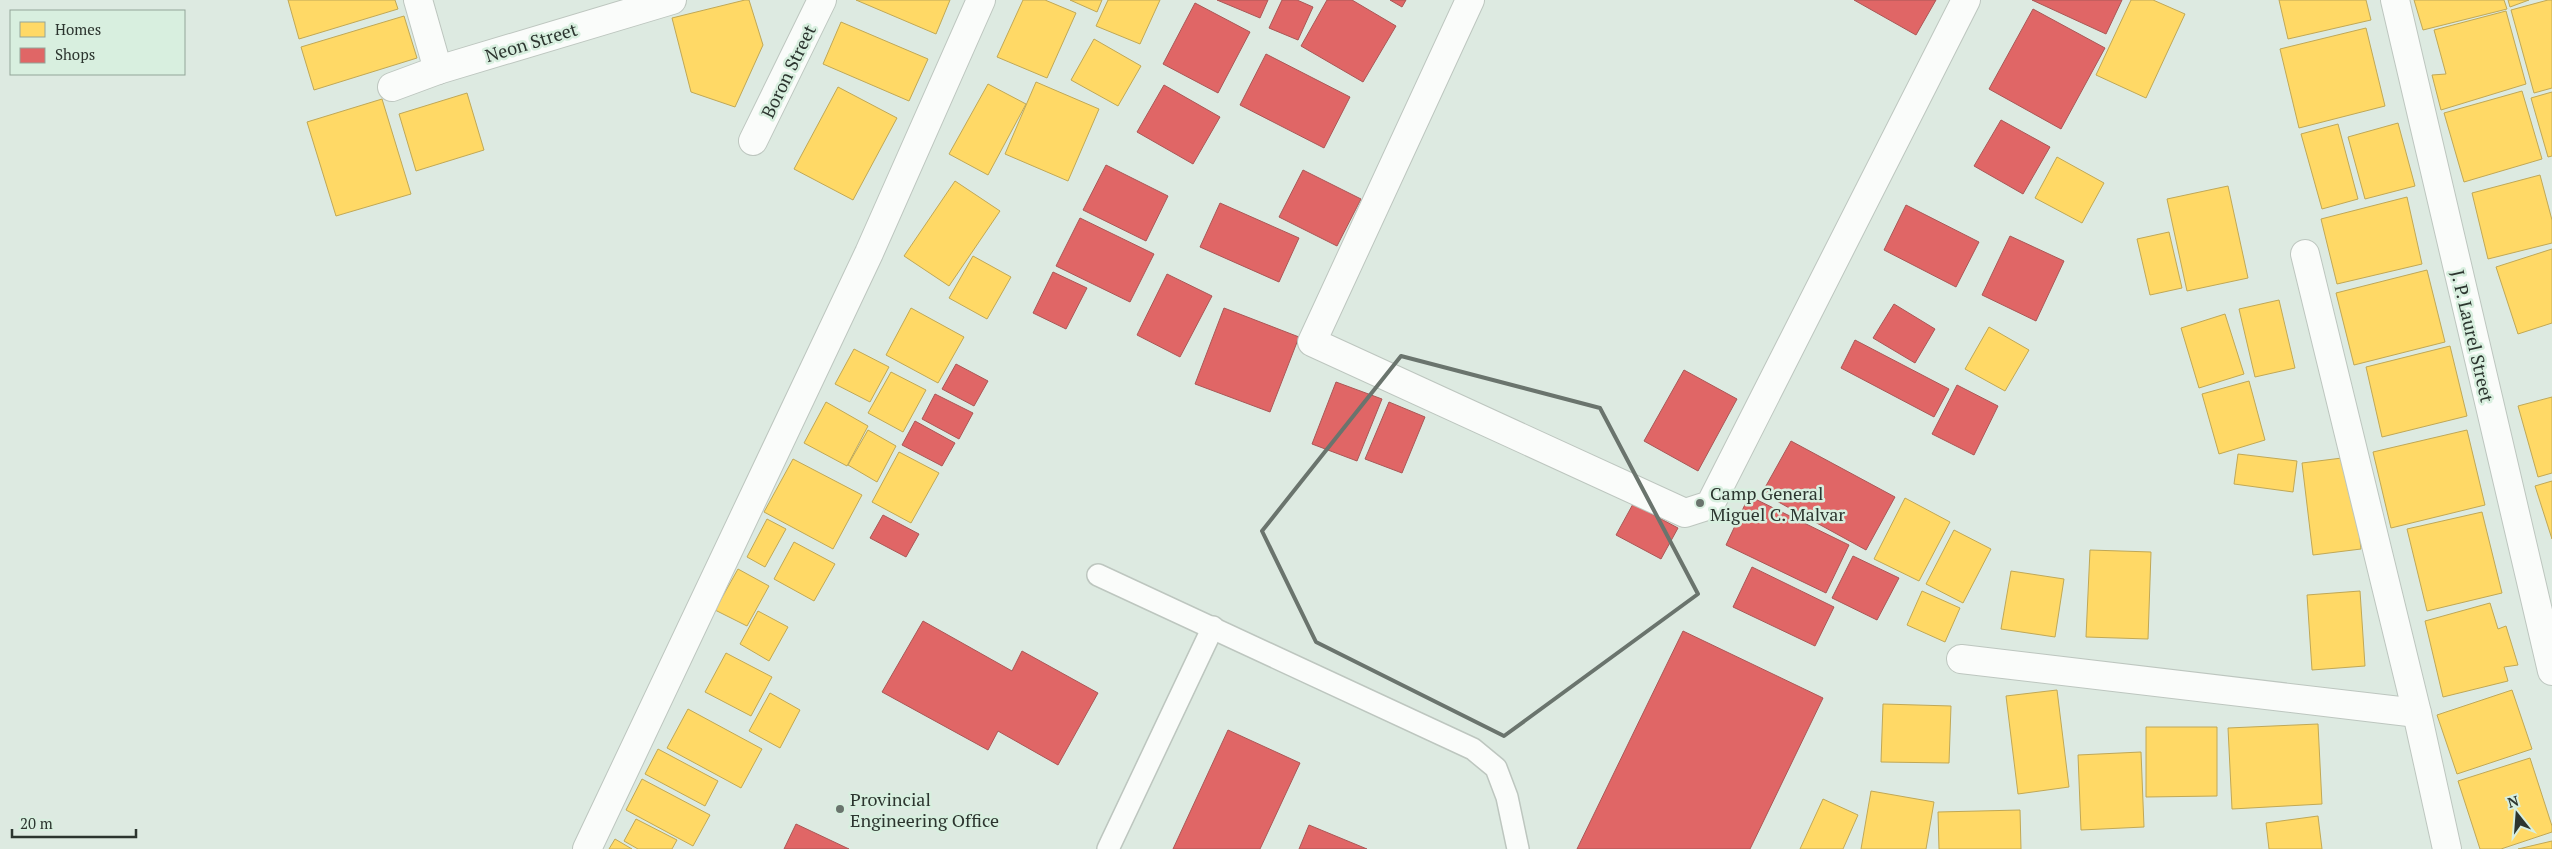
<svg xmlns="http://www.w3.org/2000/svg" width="2552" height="849" font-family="'PT Serif',serif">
<rect width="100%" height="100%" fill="#ddeae1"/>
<!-- homes -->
<g fill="#ffd966" stroke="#c0a856">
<path d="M288 0H395L398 9 299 39Z"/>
<path d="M745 0H749L763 45 735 107 691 92 672 18Z"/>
<path d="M856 0H950L936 34Z"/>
<path d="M1023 0H1045L1076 13 1047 78 997 57Z"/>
<path d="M1070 0H1102L1097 12Z"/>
<path d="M1108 0H1160L1140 44 1096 26Z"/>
<path d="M2131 0H2153L2185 14 2146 98 2096 75Z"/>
<path d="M2279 0H2366L2371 20 2288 39Z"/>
<path d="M2414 0H2504L2507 9 2423 30Z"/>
<path d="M2508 0H2529L2510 7Z"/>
<path d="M2548 0H2552V88L2534 93 2511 10Z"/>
<path d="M2506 11 2526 84 2441 110 2432 75 2446 74 2434 30Z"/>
<path d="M404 16 417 58 314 90 301 47Z"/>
<path d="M841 22 928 59 909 101 823 64Z"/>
<path d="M2366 28 2385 106 2299 128 2280 49Z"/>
<path d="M1094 39 1141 66 1118 106 1071 80Z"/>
<path d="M1036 82 1099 109 1068 181 1005 154Z"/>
<path d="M988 84 1026 104 988 175 949 154Z"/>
<path d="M838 87 897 118 853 200 794 169Z"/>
<path d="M2522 91 2542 159 2464 182 2444 113Z"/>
<path d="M2552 92V156L2548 157 2531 98Z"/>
<path d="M467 93 484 150 416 171 399 114Z"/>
<path d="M382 99 411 194 336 216 307 122Z"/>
<path d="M2398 123 2415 186 2365 199 2348 137Z"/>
<path d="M2338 124 2358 199 2322 209 2301 134Z"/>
<path d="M2057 157 2104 183 2082 223 2035 198Z"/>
<path d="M2540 175 2552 220V243L2488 259 2472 193Z"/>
<path d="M955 181 1000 211 949 286 904 256Z"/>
<path d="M2228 186 2248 278 2187 291 2167 199Z"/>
<path d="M2407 197 2422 264 2337 284 2321 219Z"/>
<path d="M2169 232 2182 288 2150 295 2137 239Z"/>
<path d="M2552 249V323L2518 334 2496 267Z"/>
<path d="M973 256 1011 277 987 319 949 298Z"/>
<path d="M2427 270 2445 342 2354 365 2336 293Z"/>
<path d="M2279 300 2295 368 2255 377 2239 309Z"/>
<path d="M911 308 964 337 938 383 886 355Z"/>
<path d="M2225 314 2244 374 2199 388 2181 328Z"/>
<path d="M1989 327 2029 350 2005 391 1965 369Z"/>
<path d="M2450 346 2467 416 2382 437 2366 367Z"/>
<path d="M854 349 889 367 870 402 835 384Z"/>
<path d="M891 372 926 390 903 432 868 413Z"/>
<path d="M2249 381 2265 440 2219 454 2202 394Z"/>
<path d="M2552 397V473L2538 477 2518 406Z"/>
<path d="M826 402 868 426 847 466 804 443Z"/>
<path d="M868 430 896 446 877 482 848 465Z"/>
<path d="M2467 430 2485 505 2391 528 2373 452Z"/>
<path d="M899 452 939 473 911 523 872 502Z"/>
<path d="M2238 454 2297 461 2293 492 2234 484Z"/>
<path d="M2350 457 2361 549 2313 555 2302 463Z"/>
<path d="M793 459 862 495 833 549 764 512Z"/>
<path d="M2552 481V539L2535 486Z"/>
<path d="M1905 498 1950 522 1919 581 1874 559Z"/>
<path d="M2482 512 2502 593 2427 611 2407 529Z"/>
<path d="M767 519 786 529 765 567 747 557Z"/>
<path d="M1954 530 1991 549 1963 603 1926 584Z"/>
<path d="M794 542 835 564 814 601 774 579Z"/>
<path d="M2090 550 2151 552 2148 639 2086 637Z"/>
<path d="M738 569 769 586 747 626 715 610Z"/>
<path d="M2011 571 2064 579 2055 637 2001 629Z"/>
<path d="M1922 591 1960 608 1945 642 1907 625Z"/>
<path d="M2360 591 2365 666 2312 670 2307 595Z"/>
<path d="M2490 603 2498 629 2506 626 2518 665 2504 667 2508 681 2443 697 2425 621Z"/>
<path d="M758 611 788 627 769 661 740 644Z"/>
<path d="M726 653 772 677 751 716 705 692Z"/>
<path d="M2057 690 2069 787 2018 794 2006 696Z"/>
<path d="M2512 690 2532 749 2457 774 2437 715Z"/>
<path d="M770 693 800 710 780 748 749 731Z"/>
<path d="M1883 704 1951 706 1949 763 1881 762Z"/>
<path d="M688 709 762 749 741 788 667 748Z"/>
<path d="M2318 724 2322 804 2232 809 2228 728Z"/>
<path d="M2146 727H2217V796L2146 797Z"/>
<path d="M658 749 718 781 705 806 645 774Z"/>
<path d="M2141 752 2144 827 2081 830 2078 755Z"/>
<path d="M2530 758 2552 826V832L2501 849H2480L2458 781Z"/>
<path d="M642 779 710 815 693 846 626 810Z"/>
<path d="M1871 791 1934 802 1926 849H1861Z"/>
<path d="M1823 799 1858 815 1843 849H1800Z"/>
<path d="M2020 810 2021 849H1939L1938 812Z"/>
<path d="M2318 816 2322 849H2269L2266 823Z"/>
<path d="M636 819 677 840 672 849H638L624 841Z"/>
<path d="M615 839 632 849H609Z"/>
<path d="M2552 841V849H2518Z"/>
</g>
<!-- shops -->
<g fill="#e06666" stroke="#aa5756">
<path d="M1217 0H1268L1260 18Z"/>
<path d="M1282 0H1297L1313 7 1298 40 1269 28Z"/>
<path d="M1327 0H1352L1396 26 1363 82 1301 46Z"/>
<path d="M1390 0H1406L1402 7Z"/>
<path d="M1854 0H1936L1916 35Z"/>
<path d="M2032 0H2122L2106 34Z"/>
<path d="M1195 3 1250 32 1218 93 1163 64Z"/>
<path d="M2033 9 2105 48 2061 129 1989 89Z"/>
<path d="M1266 54 1350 97 1324 148 1240 105Z"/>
<path d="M1164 85 1220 117 1193 164 1137 132Z"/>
<path d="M2001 120 2050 147 2023 194 1974 166Z"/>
<path d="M1106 165 1168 196 1146 241 1083 210Z"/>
<path d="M1303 170 1361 199 1337 246 1279 217Z"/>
<path d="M1220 203 1299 238 1279 282 1200 247Z"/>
<path d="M1906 205 1979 242 1956 287 1884 250Z"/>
<path d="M1080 218 1154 254 1130 302 1056 266Z"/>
<path d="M2010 236 2064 261 2036 321 1982 295Z"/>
<path d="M1053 272 1087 288 1066 329 1033 313Z"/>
<path d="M1167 274 1212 296 1180 357 1137 335Z"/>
<path d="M1894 304 1935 329 1915 363 1873 338Z"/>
<path d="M1224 308 1299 337 1270 412 1195 384Z"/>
<path d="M1855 340 1949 389 1934 417 1841 368Z"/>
<path d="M956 364 988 381 974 406 942 389Z"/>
<path d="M1684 370 1737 399 1698 471 1644 441Z"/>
<path d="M1336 382 1382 399 1357 461 1312 444Z"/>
<path d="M1957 385 1998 406 1974 455 1932 434Z"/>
<path d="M935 394 973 413 959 439 922 419Z"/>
<path d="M1389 402 1425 417 1402 473 1365 459Z"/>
<path d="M915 421 955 443 942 466 902 445Z"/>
<path d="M1791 441 1895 497 1866 550 1762 493Z"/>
<path d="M1749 496 1849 545 1826 593 1726 545Z"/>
<path d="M1633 504 1678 528 1661 559 1616 535Z"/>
<path d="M883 515 919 534 906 557 870 538Z"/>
<path d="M1853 556 1899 578 1877 620 1832 598Z"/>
<path d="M1752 567 1834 607 1815 646 1733 607Z"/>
<path d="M923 621 1012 671 1022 651 1098 693 1058 765 998 731 988 750 882 692Z"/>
<path d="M1683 631 1823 698 1750 849H1577Z"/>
<path d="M1228 730 1300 763 1260 849H1173Z"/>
<path d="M796 824 849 849H784Z"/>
<path d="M1309 825 1367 849H1299Z"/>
</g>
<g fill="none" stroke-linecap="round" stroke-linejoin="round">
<!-- lane casing -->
<g stroke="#bdc6bf" stroke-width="24">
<g id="lane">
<path d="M1098 575 1473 749 1496 768 1507 797 1518 849"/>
<path d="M1108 849 1213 627"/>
</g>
</g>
<!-- street casing -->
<g stroke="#bdc6bf" stroke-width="30">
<g id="street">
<path d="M418 0 438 70"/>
<path d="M1470 0 1312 342 1685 513 1710 505 1966 0"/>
<path d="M2395 0 2552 671"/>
<path d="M392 87 438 70 672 0"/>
<path d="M753 141 822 0"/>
<path d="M2305 254 2417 713 2447 849"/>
<path d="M1961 659 2417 713"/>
<path d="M587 849 869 253 981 0"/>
</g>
</g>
<!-- lane -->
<use href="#lane" stroke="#fafcfa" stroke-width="21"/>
<!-- street -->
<use href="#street" stroke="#fafcfa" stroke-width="28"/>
</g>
<!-- marked area -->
<path fill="none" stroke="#6a746d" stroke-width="4" stroke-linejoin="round" d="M1401 356 1600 408 1698 594 1504 736 1316 642 1262 531Z"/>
<!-- markers -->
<g fill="#6a746d" stroke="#d8efdf" stroke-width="2">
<circle cx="1700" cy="503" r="5"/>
<circle cx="840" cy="809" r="5"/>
</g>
<g text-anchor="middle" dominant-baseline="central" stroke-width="5" stroke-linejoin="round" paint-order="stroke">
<!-- street labels -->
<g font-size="18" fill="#2c352f" stroke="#d8efdf">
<text transform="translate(531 42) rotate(-17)">Neon Street</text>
<text transform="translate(788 71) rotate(-64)">Boron Street</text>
<text transform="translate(2473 336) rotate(77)">J. P. Laurel Street</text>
</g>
<!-- poi labels -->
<g font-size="18" fill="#2c352f" stroke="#d8efdf" text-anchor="start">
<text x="1710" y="493">Camp General<tspan x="1710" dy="21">Miguel C. Malvar</tspan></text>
<text x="850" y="799">Provincial<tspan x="850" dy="21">Engineering Office</tspan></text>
</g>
</g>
<!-- legend -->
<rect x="10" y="10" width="175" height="65" fill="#d8efdf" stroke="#93a599"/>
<rect x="20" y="22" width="25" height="15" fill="#ffd966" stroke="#93a599"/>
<text x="55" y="35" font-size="15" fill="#2c352f">Homes</text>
<rect x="20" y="48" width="25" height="15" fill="#e06666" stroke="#93a599"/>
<text x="55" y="60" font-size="15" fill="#2c352f">Shops</text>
<!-- north arrow -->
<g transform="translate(2517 814) rotate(343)" stroke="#d8efdf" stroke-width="4" paint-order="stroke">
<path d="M0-4L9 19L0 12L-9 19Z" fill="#2c352f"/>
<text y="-8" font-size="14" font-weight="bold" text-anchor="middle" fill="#2c352f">N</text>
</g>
<!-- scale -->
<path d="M12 829v8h124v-8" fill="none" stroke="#2c352f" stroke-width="2.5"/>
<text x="20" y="829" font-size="15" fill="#2c352f" stroke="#d8efdf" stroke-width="4" paint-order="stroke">20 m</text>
</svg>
